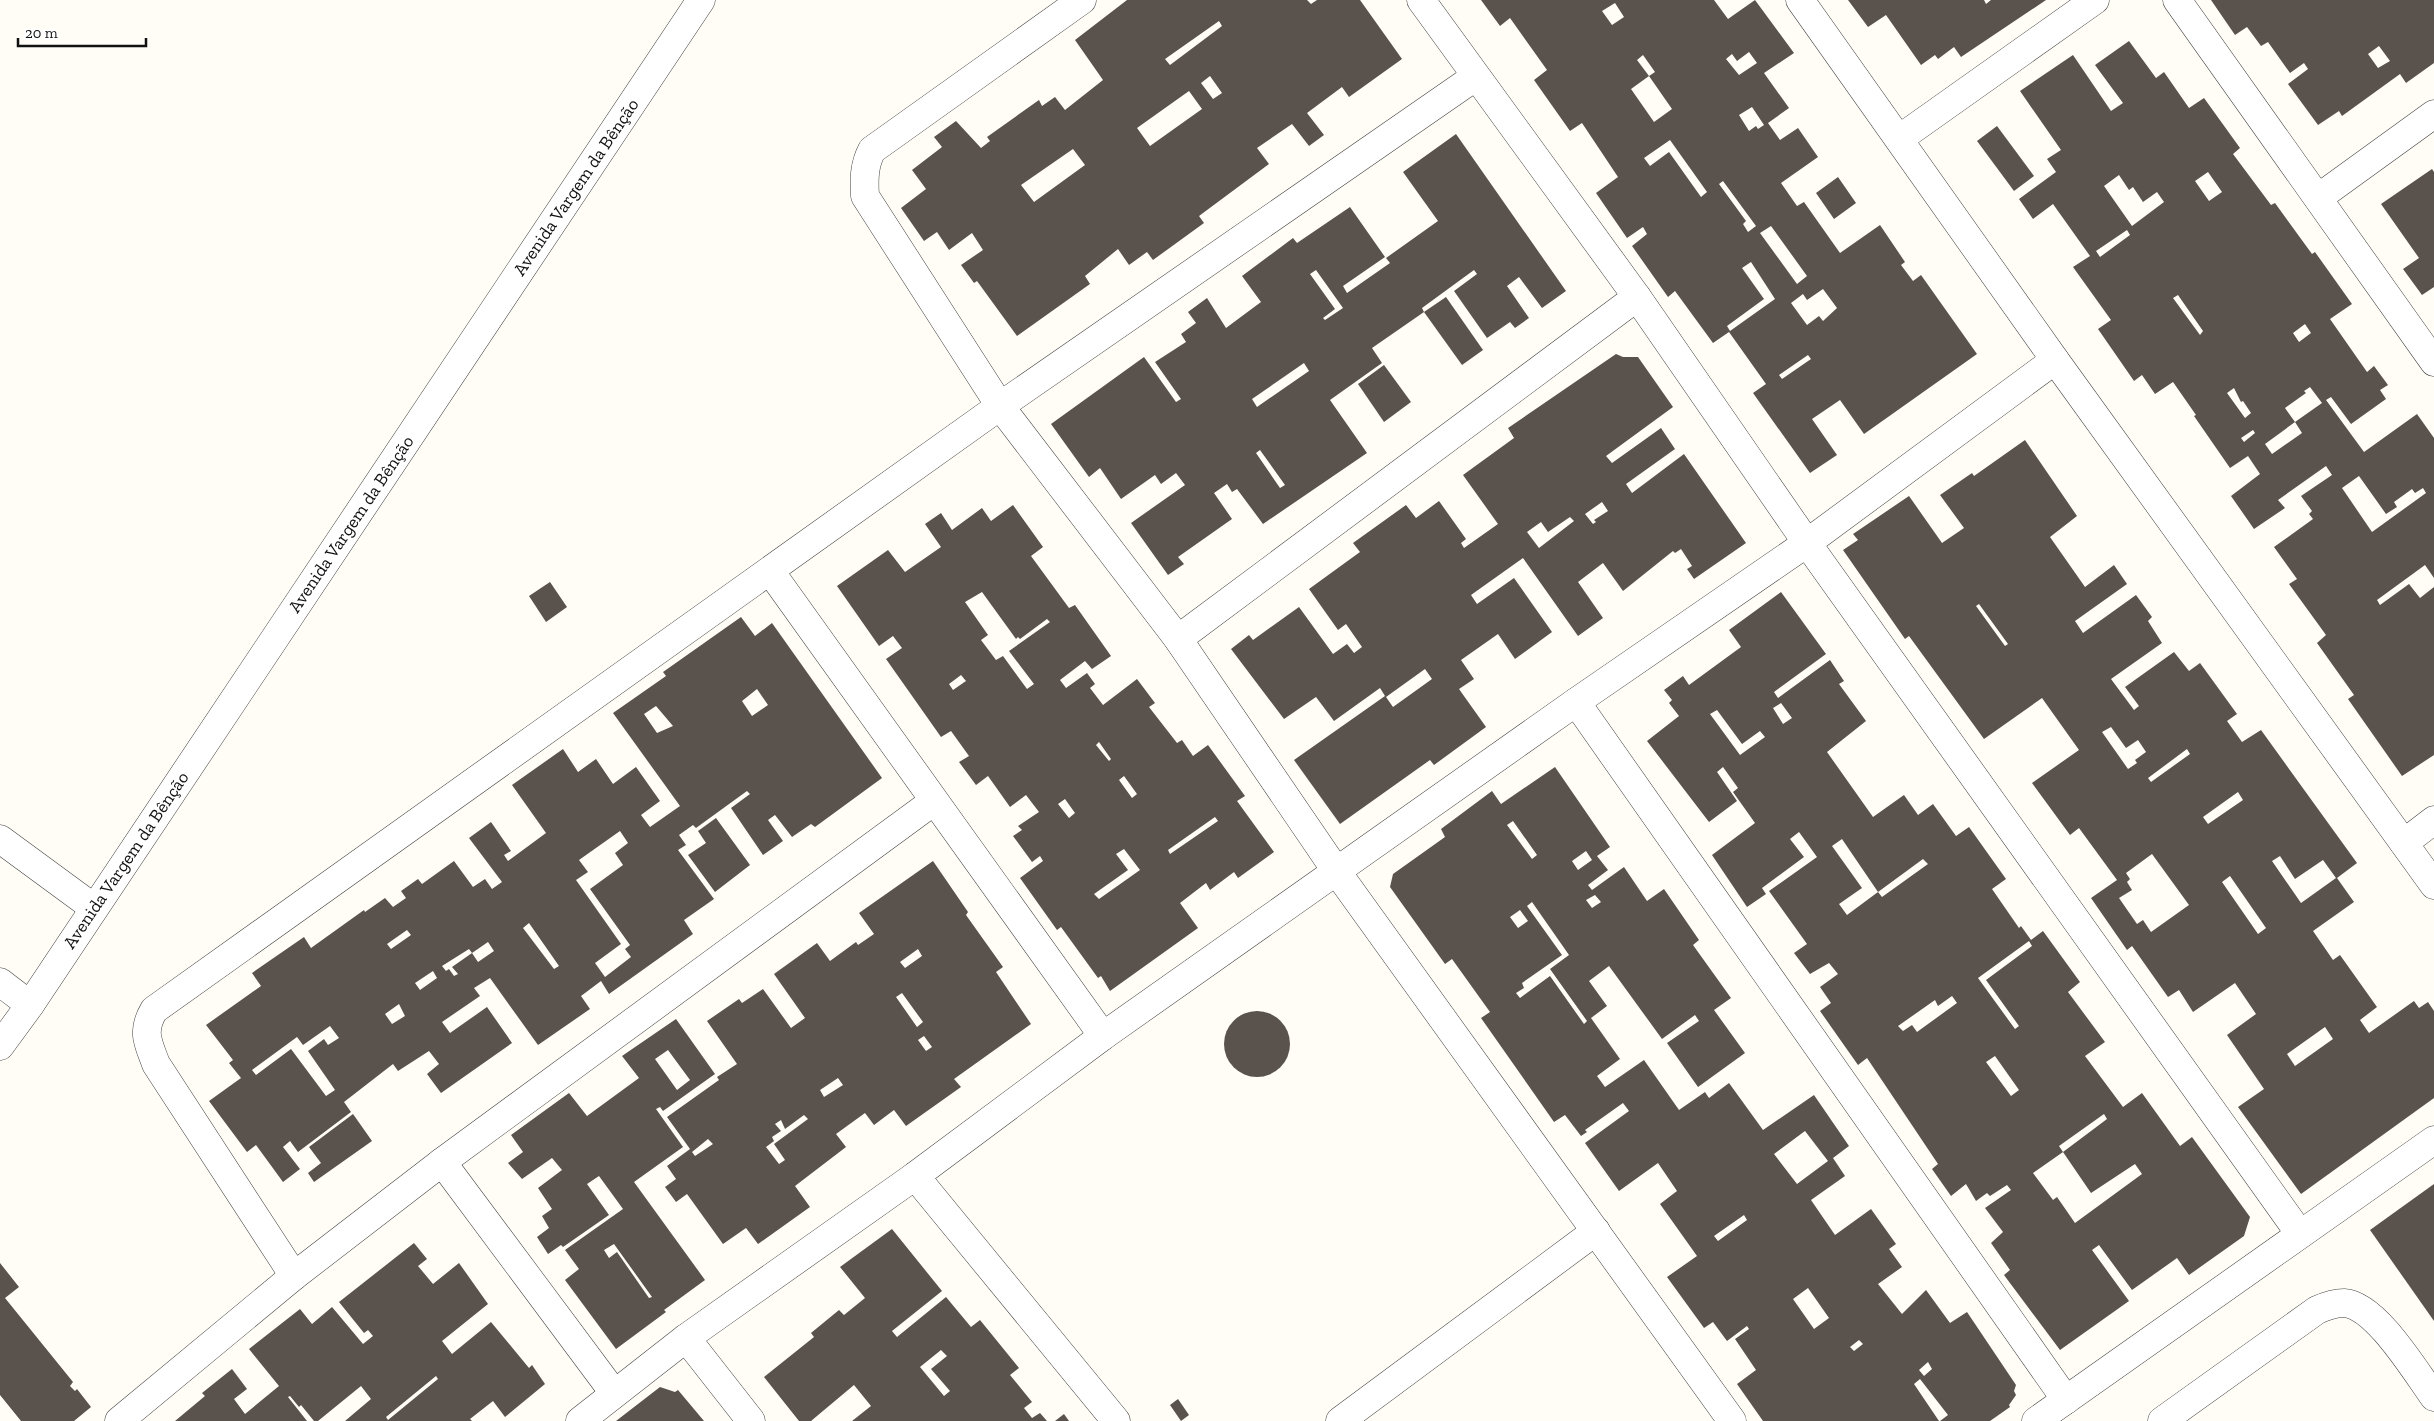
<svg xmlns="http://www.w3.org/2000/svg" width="2434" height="1421" font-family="'Zilla Slab',serif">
<rect width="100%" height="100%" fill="#fffdf5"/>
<!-- building -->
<g fill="#5a524d" fill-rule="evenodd">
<path d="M1127 0H1307L1311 4 1317 0H1360L1402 59 1349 97 1342 87 1307 113 1324 135 1309 146 1292 124 1257 148 1269 164 1199 216 1204 223 1153 260 1147 252 1129 265 1118 249 1085 276 1090 284 1017 336 977 281 974 283 961 265 983 250 972 233 949 250 937 232 924 241 901 208 926 189 912 170 942 147 934 137 956 121 981 148 990 141 987 137 1039 100 1042 106 1055 97 1065 110 1103 80 1075 40ZM1219 21 1222 26 1170 65 1165 59ZM1210 76 1222 93 1213 99 1201 83ZM1189 91 1202 109 1150 146 1137 128ZM1073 149 1085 165 1034 202 1021 185Z"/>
<path d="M1481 0H1714L1728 19 1755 0 1794 53 1764 73 1789 108 1768 123 1780 140 1798 128 1818 157 1781 183 1797 206 1804 202 1840 253 1880 225 1905 262 1901 265 1913 281 1921 275 1977 354 1864 434 1840 400 1812 419 1837 455 1810 473 1753 393 1766 384 1729 332 1713 343 1675 291 1668 297 1632 246 1647 234 1643 227 1627 238 1596 193 1618 177 1582 123 1570 131 1534 80 1547 70 1510 18 1500 26ZM1615 3 1624 17 1612 25 1602 11ZM1749 52 1757 63 1739 75 1726 59 1732 54 1737 61ZM1643 55 1655 72 1649 76 1672 109 1654 122 1631 89 1649 76 1637 60ZM1752 107 1764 125 1758 129 1756 126 1749 131 1739 115ZM1670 140 1707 192 1701 197 1669 152 1650 166 1644 158ZM1723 181 1756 226 1748 232 1743 224 1746 221 1719 184ZM1771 226 1807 276 1797 284 1760 233ZM1751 262 1775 299 1730 331 1727 326 1764 299 1742 268ZM1823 289 1837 308 1823 321 1819 316 1807 325 1791 303 1803 294 1807 300ZM1808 355 1811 359 1782 379 1779 375Z"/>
<path d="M1848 0H1984L1986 4 1991 0H2046L1961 57 1954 47 1938 59 1935 55 1921 65 1886 15 1868 27Z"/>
<path d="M2211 0H2434V63L2406 83 2400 74 2342 116 2339 111 2318 125 2288 84 2308 69 2304 63 2290 73 2268 42 2261 46 2247 27 2235 35ZM2379 46 2390 61 2378 68 2368 54Z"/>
<path d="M2129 41 2156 78 2164 72 2189 108 2204 98 2240 148 2233 154 2271 205 2275 203 2312 254 2315 252 2352 304 2330 319 2367 372 2374 366 2388 385 2380 390 2386 399 2351 424 2331 397 2326 400 2364 452 2417 414 2434 438V578L2425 565 2377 600 2380 605 2409 584 2420 598 2434 587V755L2402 776 2348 699 2354 695 2317 643 2326 635 2289 584 2297 579 2274 547 2313 519 2309 514 2312 511 2301 496 2332 475 2326 466 2278 500 2285 508 2254 529 2231 496 2260 474 2248 456 2230 468 2194 416 2196 415 2173 382 2155 394 2142 375 2134 381 2098 329 2111 320 2073 267 2090 256 2053 204 2033 219 2019 199 2056 172 2047 159 2061 150 2020 91 2073 55 2111 111 2123 103 2095 65ZM2208 172 2222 192 2209 201 2195 181ZM2119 175 2129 190 2133 187 2143 202 2157 192 2164 202 2132 226 2104 186ZM2127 230 2130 235 2100 257 2096 251ZM2178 295 2203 331 2200 335 2173 298ZM2305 324 2311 333 2299 342 2293 333ZM2310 387 2322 403 2295 422 2285 408 2306 393 2304 391ZM2234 388 2241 402 2243 401 2251 413 2245 418 2227 393ZM2295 422 2302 433 2272 454 2265 444ZM2253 430 2255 433 2244 442 2241 438ZM2359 476 2386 514 2397 507 2394 502 2412 489 2415 493 2423 488 2426 493 2372 532 2342 488Z"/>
<path d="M1997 126 2034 176 2014 191 1977 141Z"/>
<path d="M1456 134 1566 291 1542 308 1519 277 1507 286 1529 318 1515 328 1510 322 1487 338 1454 291 1477 274 1474 270 1422 308 1424 312 1372 348 1382 363 1330 400 1367 453 1263 524 1237 489 1232 492 1227 484 1214 493 1232 519 1178 557 1184 564 1168 575 1131 523 1185 485 1176 473 1161 484 1155 475 1121 499 1100 468 1089 477 1051 424 1144 357 1176 402 1181 399 1155 362 1186 342 1181 334 1196 323 1188 312 1207 298 1226 328 1261 302 1242 276 1293 238 1297 243 1350 207 1385 257 1343 286 1347 293 1390 263 1386 258 1438 221 1403 172ZM1316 270 1343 308 1325 320 1323 318 1335 309 1310 274ZM1304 363 1309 371 1257 407 1252 399ZM1260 450 1285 485 1280 488 1256 453Z"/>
<path d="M2432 169 2434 172V287L2422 295 2403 269 2419 258 2381 204Z"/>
<path d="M1838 177 1856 203 1834 219 1816 193Z"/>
<path d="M1446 297 1483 350 1462 365 1424 312Z"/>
<path d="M1616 354 1623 357H1638L1673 407 1606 456 1612 463 1661 428 1675 449 1626 484 1632 493 1684 454 1746 543 1694 579 1687 569 1692 566 1681 549 1675 553 1673 551 1623 591 1603 563 1578 582 1603 618 1578 636 1523 558 1471 595 1477 604 1514 578 1552 632 1515 659 1498 634 1461 660 1474 679 1459 689 1486 727 1434 765 1430 760 1340 824 1294 760 1385 696 1380 688 1334 721 1316 697 1284 719 1231 649 1249 635 1253 640 1299 607 1333 654 1347 644 1354 653 1362 647 1346 624 1338 630 1309 589 1360 552 1353 543 1406 505 1416 518 1439 501 1466 539 1461 543 1464 548 1498 524 1463 475 1514 438 1508 428ZM1602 502 1608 511 1594 520 1596 522 1593 524 1585 514ZM1570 517 1574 521 1539 548 1527 532 1541 522 1548 532ZM1425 669 1432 679 1393 707 1386 697Z"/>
<path d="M1384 365 1411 402 1384 422 1358 384Z"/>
<path d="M2025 440 2077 516 2050 537 2085 587 2114 565 2127 584 2075 621 2083 633 2136 595 2152 617 2148 621 2162 643 2111 679 2134 710 2139 706 2125 687 2174 652 2189 671 2200 663 2237 714 2227 721 2242 742 2261 730 2357 863 2337 878 2354 902 2313 931 2333 960 2340 955 2377 1007 2360 1020 2369 1033 2414 1001 2419 1008 2428 1002 2434 1011V1098L2301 1194 2238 1107 2264 1089 2227 1035 2256 1014 2235 983 2193 1012 2179 990 2168 997 2132 946 2127 950 2091 898 2117 880 2079 828 2070 835 2032 783 2079 750 2042 698 1984 739 1909 636 1905 639 1843 550 1858 540 1853 534 1909 496 1942 543 1964 528 1940 495 1972 473 1974 476ZM1979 604 2008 644 2005 646 1976 606ZM2111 727 2126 748 2138 740 2146 752 2135 760 2137 763 2128 769 2102 732ZM2187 749 2190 754 2151 782 2148 778ZM2238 792 2243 800 2208 824 2203 817ZM2152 854 2189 905 2151 932 2143 920 2137 924 2119 898 2132 890 2127 882 2130 879 2126 873ZM2280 856 2295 879 2323 860 2336 878 2301 903 2272 861ZM2230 876 2266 928 2258 934 2222 882ZM2325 1027 2333 1039 2295 1066 2287 1054Z"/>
<path d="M1013 505 1043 547 1031 556 1069 608 1075 605 1111 656 1092 669 1085 661 1060 680 1066 688 1087 673 1095 684 1090 688 1103 705 1137 679 1155 703 1149 707 1177 743 1182 740 1193 756 1208 745 1245 796 1237 801 1274 852 1238 878 1234 872 1210 890 1206 883 1180 903 1198 928 1110 991 1101 976 1098 978 1061 927 1057 930 1020 878 1043 861 1040 856 1032 862 1013 836 1022 830 1018 826 1039 812 1026 795 1010 807 988 776 976 785 959 762 969 756 951 731 941 737 886 659 902 648 893 636 879 646 837 586 888 550 905 572 941 547 925 524 941 513 952 530 982 508 991 521ZM982 592 1016 639 1018 637 1020 639 1047 619 1050 622 1009 651 1034 684 1027 689 1003 656 996 660 981 640 988 635 965 602ZM961 675 966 681 953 690 949 684ZM1099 742 1111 759 1109 761 1096 745ZM1124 776 1137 794 1132 798 1119 780ZM1065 799 1075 813 1069 818 1058 804ZM1215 817 1218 821 1170 854 1168 850ZM1124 849 1140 870 1099 899 1094 894 1128 870 1116 854Z"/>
<path d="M550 582 567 607 546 622 529 596Z"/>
<path d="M1781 592 1826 654 1774 692 1778 698 1830 660 1844 681 1839 684 1866 721 1827 752 1873 817 1904 795 1918 815 1933 804 1956 836 1969 827 2006 879 1992 889 2019 928 2021 926 2031 940 2043 931 2080 982 2068 992 2105 1042 2085 1056 2123 1107 2142 1093 2180 1146 2192 1137 2250 1217 2244 1236 2189 1275 2177 1258 2132 1290 2099 1245 2092 1250 2129 1301 2060 1350 2004 1275 2010 1270 1991 1243 2003 1232 1985 1208 2011 1190 2007 1185 1990 1196 1987 1193 1976 1201 1966 1184 1951 1196 1932 1169 1938 1164 1867 1058 1858 1065 1820 1011 1831 1003 1820 987 1838 974 1829 963 1810 974 1794 953 1807 944 1769 891 1817 857 1799 832 1790 839 1804 857 1762 888 1766 894 1747 907 1712 855 1755 823 1733 792 1738 788 1723 767 1717 772 1737 801 1709 822 1647 741 1679 716 1669 703 1672 700 1664 690 1683 676 1689 685 1741 647 1729 630ZM1781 703 1792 718 1783 724 1773 708ZM1717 710 1742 744 1760 731 1765 737 1740 755 1710 714ZM1842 839 1878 892 1847 915 1839 904 1862 888 1832 846ZM1923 859 1928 864 1882 897 1878 892ZM2029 941 2032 946 1986 980 2019 1026 2015 1029 1978 978ZM1952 996 1957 1003 1917 1032 1912 1025 1903 1031 1898 1026 1935 1000 1938 1006ZM1995 1056 2019 1090 2011 1096 1986 1062ZM2104 1114 2107 1119 2063 1152 2091 1193 2135 1164 2142 1174 2075 1223 2057 1197 2053 1200 2033 1173 2063 1152 2059 1146Z"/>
<path d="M741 617 755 636 772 623 882 778 815 827 811 824 792 837 775 815 768 820 783 841 763 855 731 808 750 794 747 791 696 828 693 825 679 835 686 845 678 850 714 899 684 920 693 934 609 994 601 981 581 996 590 1009 538 1045 490 978 474 988 480 996 442 1022 450 1033 487 1007 512 1043 441 1093 427 1074 439 1064 429 1051 398 1071 393 1064 344 1102 351 1112 298 1152 290 1141 283 1147 300 1169 283 1182 256 1145 247 1152 209 1101 241 1078 229 1063 233 1060 206 1025 261 986 252 973 304 937 311 948 364 910 365 912 385 898 393 907 406 898 401 891 418 879 422 884 454 861 473 887 485 879 492 889 502 882 469 838 491 822 511 851 504 855 508 861 546 833 512 785 563 749 578 772 596 759 613 784 636 767 660 801 641 815 650 827 680 806 613 713 666 676 663 672ZM757 689 768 705 752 716 742 701ZM656 706 673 726 657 733 644 714ZM620 831 628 843 615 853 623 865 590 889 630 945 625 949 631 957 605 977 595 963 621 944 576 880 588 872 579 860ZM529 923 559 966 554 969 523 928ZM407 930 411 935 391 949 387 944ZM488 942 494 951 478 962 472 953 452 967 458 974 454 976 449 969 446 971 442 966 469 949 472 953ZM433 971 437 978 420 990 415 983ZM399 1004 405 1016 392 1024 385 1014ZM330 1026 339 1038 328 1045 324 1039 308 1051 335 1090 326 1096 291 1049 256 1075 252 1070 297 1037 303 1045Z"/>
<path d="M1555 767 1610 847 1597 856 1608 870 1588 885 1592 890 1624 867 1647 901 1664 889 1699 940 1693 945 1731 998 1714 1010 1745 1053 1698 1087 1667 1043 1699 1021 1695 1015 1662 1039 1609 966 1589 981 1607 1006 1591 1018 1620 1059 1597 1076 1605 1087 1644 1060 1679 1110 1705 1092 1709 1098 1729 1083 1763 1130 1814 1095 1849 1146 1833 1158 1845 1176 1811 1200 1835 1235 1871 1209 1896 1244 1889 1249 1902 1267 1878 1284 1902 1314 1926 1290 1950 1323 1967 1312 2016 1385 2014 1391 2016 1395 2009 1405 2010 1407 1990 1421H1940L1948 1415 1920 1379 1914 1384 1939 1421H1763L1737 1384 1756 1370 1735 1339 1749 1329 1747 1326 1727 1341 1713 1322 1704 1328 1667 1277 1697 1256 1660 1204 1677 1191 1658 1163 1619 1191 1585 1143 1629 1111 1623 1103 1585 1130 1587 1132 1581 1136 1565 1115 1554 1122 1481 1018 1490 1012 1452 959 1445 964 1390 887 1393 874 1445 837 1441 829 1492 791 1501 804ZM1513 821 1537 855 1532 859 1507 825ZM1586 851 1592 860 1578 870 1572 861ZM1595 895 1601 902 1592 908 1586 900ZM1532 902 1569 955 1550 969 1587 1021 1584 1024 1550 976 1520 998 1516 993 1524 988 1522 983 1562 955 1527 906ZM1520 910 1528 921 1518 928 1510 917ZM1805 1131 1828 1161 1797 1184 1774 1154ZM1744 1215 1747 1220 1718 1241 1714 1236ZM1808 1288 1829 1318 1814 1329 1793 1299ZM1859 1340 1863 1344 1854 1351 1850 1347ZM1928 1362 1932 1369 1924 1376 1919 1370Z"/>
<path d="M716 818 750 865 715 892 688 855 706 843 698 831Z"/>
<path d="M933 861 968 912 966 915 1003 967 996 972 1031 1024 954 1079 961 1087 906 1126 894 1110 874 1125 865 1113 836 1134 846 1147 795 1186 810 1207 758 1244 746 1228 723 1244 687 1194 676 1202 665 1187 676 1179 667 1166 690 1149 667 1117 719 1080 717 1077 737 1064 707 1021 739 999 742 1003 763 989 791 1028 805 1018 774 974 817 943 830 961 856 942 858 945 874 934 859 913ZM918 949 922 956 905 968 900 962ZM902 993 923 1022 917 1027 896 997ZM924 1036 932 1047 926 1051 918 1040ZM838 1078 843 1085 824 1097 820 1090ZM804 1115 808 1119 774 1144 785 1160 779 1164 766 1147 774 1141 772 1137 781 1131 775 1124 781 1120 785 1129ZM708 1139 713 1144 695 1156 692 1152Z"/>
<circle cx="1257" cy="1044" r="33"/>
<path d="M676 1019 715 1074 663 1111 660 1107 656 1109 683 1147 634 1182 705 1280 664 1310 666 1312 616 1349 565 1280 579 1269 565 1250 623 1209 599 1176 587 1184 609 1215 563 1247 561 1245 548 1254 537 1237 549 1228 542 1216 552 1209 538 1188 562 1170 552 1158 522 1179 508 1163 523 1152 511 1135 569 1093 587 1116 639 1078 622 1056ZM668 1050 690 1080 677 1090 655 1059ZM614 1244 652 1297 649 1298 617 1252 609 1258 604 1250Z"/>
<path d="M353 1114 372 1141 314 1182 308 1173 321 1163 309 1147Z"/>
<path d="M2434 1184V1321L2370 1230Z"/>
<path d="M892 1229 942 1291 892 1331 897 1337 946 1297 971 1327 980 1320 1019 1368 1010 1375 1032 1402 1024 1408 1032 1418 1040 1413 1047 1421H852L871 1406 854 1385 811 1421H799L764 1377 814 1337 811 1333 839 1310 844 1315 865 1298 840 1267ZM941 1350 947 1356 931 1369 950 1391 944 1396 920 1367Z"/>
<path d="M414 1243 427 1259 418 1266 433 1284 459 1263 488 1304 442 1341 452 1354 491 1322 529 1368 532 1365 545 1384 505 1417 493 1401 470 1419 472 1421H345L371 1399 361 1386 318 1421H314L301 1405 299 1407 290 1396 288 1397 307 1421H175L205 1396 202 1393 232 1369 247 1389 234 1399 245 1414 279 1386 249 1349 300 1309 312 1324 332 1307 363 1344 373 1336 368 1330 364 1333 339 1302ZM436 1376 438 1379 388 1420 386 1417Z"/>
<path d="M0 1263 19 1287 5 1298 73 1382 70 1386 75 1391 77 1389 91 1407 74 1421H21L0 1395Z"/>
<path d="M660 1387 675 1392 678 1390 704 1421H616Z"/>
<path d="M1178 1399 1189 1415 1181 1421 1170 1405Z"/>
<path d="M1064 1414 1069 1421H1055Z"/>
</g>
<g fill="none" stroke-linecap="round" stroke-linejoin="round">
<!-- minor casing -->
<g stroke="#444" stroke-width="29">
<g id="minor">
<path d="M1082 0 872 150C864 165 864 179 865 196L1000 406 1178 639 1337 872 1732 1421"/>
<path d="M1421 0 1637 297 1807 543 2300 1234"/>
<path d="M1800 0 2055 360 2434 885"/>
<path d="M2177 0 2434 362"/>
<path d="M1899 139 2095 0"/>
<path d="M2318 198 2434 114"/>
<path d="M770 571 1103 1036"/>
<path d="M1178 639 1637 297"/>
<path d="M1576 702 2066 1400"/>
<path d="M934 801 442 1162 294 1276 156 1064C148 1042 141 1032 154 1010L1000 406 1475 77"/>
<path d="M0 839 94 908"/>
<path d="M2404 843 2434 820"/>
<path d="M0 982 30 1005"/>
<path d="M0 1046 30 1005 701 0"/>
<path d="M442 1162 614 1393"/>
<path d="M915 1176 1116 1421"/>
<path d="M686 1338 751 1421"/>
<path d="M119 1421 294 1276"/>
<path d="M580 1421 686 1338 915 1176 1103 1036 1576 702 1807 543 2055 360"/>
<path d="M1340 1421 1596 1231"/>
<path d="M2036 1421 2434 1140"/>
<path d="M2162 1421 2317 1310C2326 1306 2334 1303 2344 1303 2376 1305 2415 1371 2434 1397"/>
</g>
</g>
<!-- minor -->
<use href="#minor" stroke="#fff" stroke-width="28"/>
</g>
<g text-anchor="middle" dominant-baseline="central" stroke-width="5" stroke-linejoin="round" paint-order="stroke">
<!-- street labels -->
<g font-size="18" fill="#111" stroke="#fff">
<text transform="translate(576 187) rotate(-56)">Avenida Vargem da Bênção</text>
<text transform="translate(351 524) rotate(-56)">Avenida Vargem da Bênção</text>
<text transform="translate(126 860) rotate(-56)">Avenida Vargem da Bênção</text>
</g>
</g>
<!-- scale -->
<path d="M18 38v8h128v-8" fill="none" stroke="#111111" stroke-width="2.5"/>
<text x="25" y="38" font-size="15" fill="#111111" stroke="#ffffff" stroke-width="4" paint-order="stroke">20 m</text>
</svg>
